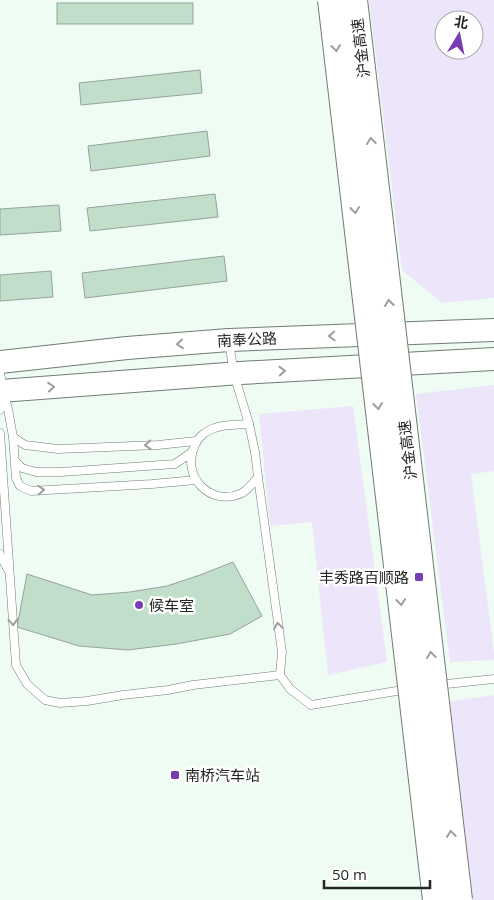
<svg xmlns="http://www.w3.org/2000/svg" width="494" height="900" font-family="'Open Sans','Noto Sans SC',sans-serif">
<rect width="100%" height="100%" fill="#eefcf3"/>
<!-- green -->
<g fill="#ede5f9" fill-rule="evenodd">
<path d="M369 0H494V298L442 303 402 270ZM444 20H474V50H444Z"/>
<path d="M494 385V471L471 474 494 653V660L450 662 416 394Z"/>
<path d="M353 406 387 662 328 675 312 522 270 526 259 414Z"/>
<path d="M494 695V900H470L447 702Z"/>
</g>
<!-- building -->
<g fill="#c1decb" stroke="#95a39a">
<rect x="57" y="3" width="136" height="21"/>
<path d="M200 70 202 93 81 105 79 83Z"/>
<path d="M207 131 210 156 91 171 88 146Z"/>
<path d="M215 194 218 217 90 231 87 208Z"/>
<path d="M59 205 61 231 0 235V209Z"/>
<path d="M224 256 227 281 85 298 82 273Z"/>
<path d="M51 271 53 297 0 301V275Z"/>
<path d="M233 562 262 616 230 634 176 644 128 650 79 646 17 627 27 574 92 595 130 592 167 586 200 575Z"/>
</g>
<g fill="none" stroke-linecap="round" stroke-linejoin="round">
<!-- service casing -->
<g stroke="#6f7c73" stroke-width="9">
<g id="service">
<path d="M229 342 234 374 249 424 255 452 258 477 282 652 280 675 290 689 311 705 409 689"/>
<path d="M0 372 3 391 8 409 13 437 16 478 20 486 31 491 152 484 196 480"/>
<path d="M0 410 2 395"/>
<path d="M249 424C238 425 225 424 215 428 207 430 198 437 195 445 180 476 211 508 242 493 249 489 253 483 258 477"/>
<path d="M0 433 16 665 27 684 45 700 60 703 87 701 123 695 168 690 193 685 280 675"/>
<path d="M13 437 25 445 58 449 158 445 196 441"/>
<path d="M15 461 22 468 36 472H61L175 464 192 452"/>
<path d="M0 554 8 570"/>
<path d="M437 685 494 679"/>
</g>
</g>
<!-- primary casing -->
<g stroke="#6f7c73" stroke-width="24">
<g id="primary">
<path d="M0 362 127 348 229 340 494 330"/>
<path d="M0 391 240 373 494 359"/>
</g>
</g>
<!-- service -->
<use href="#service" stroke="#fff" stroke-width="8"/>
<!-- primary -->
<use href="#primary" stroke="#fff" stroke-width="22"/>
<!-- motorway-bridge casing -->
<g stroke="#6f7c73" stroke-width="28" stroke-linecap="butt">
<g id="motorway-bridge">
<path d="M331 0 436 900"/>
<path d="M354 0 459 900"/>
</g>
</g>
<!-- motorway-bridge -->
<use href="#motorway-bridge" stroke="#fff" stroke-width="26"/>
</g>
<!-- one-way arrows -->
<defs><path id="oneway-chevron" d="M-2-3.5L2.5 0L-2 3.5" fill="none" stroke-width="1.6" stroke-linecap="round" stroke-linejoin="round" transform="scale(1.25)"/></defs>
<g stroke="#9c9e9d">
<use href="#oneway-chevron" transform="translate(336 48) rotate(83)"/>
<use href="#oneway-chevron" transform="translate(371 141) rotate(-97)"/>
<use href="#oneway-chevron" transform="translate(355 210) rotate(83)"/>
<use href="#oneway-chevron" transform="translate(389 303) rotate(-97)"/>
<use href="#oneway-chevron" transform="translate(332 336) rotate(178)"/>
<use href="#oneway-chevron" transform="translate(180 344) rotate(175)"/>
<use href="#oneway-chevron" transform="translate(282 371) rotate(-3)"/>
<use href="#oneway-chevron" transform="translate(51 387) rotate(-4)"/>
<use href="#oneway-chevron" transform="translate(378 406) rotate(83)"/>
<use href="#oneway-chevron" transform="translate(148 445) rotate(177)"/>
<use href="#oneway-chevron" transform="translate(41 490) rotate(-3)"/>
<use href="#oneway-chevron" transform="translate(401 602) rotate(83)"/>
<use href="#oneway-chevron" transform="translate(13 622) rotate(86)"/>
<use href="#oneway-chevron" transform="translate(278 626) rotate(-98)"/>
<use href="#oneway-chevron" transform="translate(431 655) rotate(-97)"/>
<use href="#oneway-chevron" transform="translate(451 834) rotate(-97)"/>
</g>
<!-- markers -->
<g fill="#783db2" stroke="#fff" stroke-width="2">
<rect x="414" y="572" width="10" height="10" rx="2.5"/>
<circle cx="139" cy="605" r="5"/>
<rect x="170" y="770" width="10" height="10" rx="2.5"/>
</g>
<g text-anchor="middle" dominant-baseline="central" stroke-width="5" stroke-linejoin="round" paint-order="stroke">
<!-- street labels -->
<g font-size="15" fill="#232825" stroke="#fff">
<text transform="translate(360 48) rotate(-97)">沪金高速</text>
<text transform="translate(247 339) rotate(-3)">南奉公路</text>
<text transform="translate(407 450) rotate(-97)">沪金高速</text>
</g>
<!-- poi labels -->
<g font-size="15" fill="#232825" stroke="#fff" text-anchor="start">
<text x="409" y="577" text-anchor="end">丰秀路百顺路</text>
<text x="149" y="605">候车室</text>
<text x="185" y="775">南桥汽车站</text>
</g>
</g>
<!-- north arrow -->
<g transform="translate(459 35) rotate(10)"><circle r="24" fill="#ffffff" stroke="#a7a9a8"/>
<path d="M0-4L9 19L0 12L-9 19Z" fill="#783db2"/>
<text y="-8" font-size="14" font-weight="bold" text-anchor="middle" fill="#232825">北</text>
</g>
<!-- scale -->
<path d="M324 880v8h106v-8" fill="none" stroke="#232825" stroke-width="2.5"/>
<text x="332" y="880" font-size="15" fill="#232825" stroke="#ffffff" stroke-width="4" paint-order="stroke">50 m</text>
</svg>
